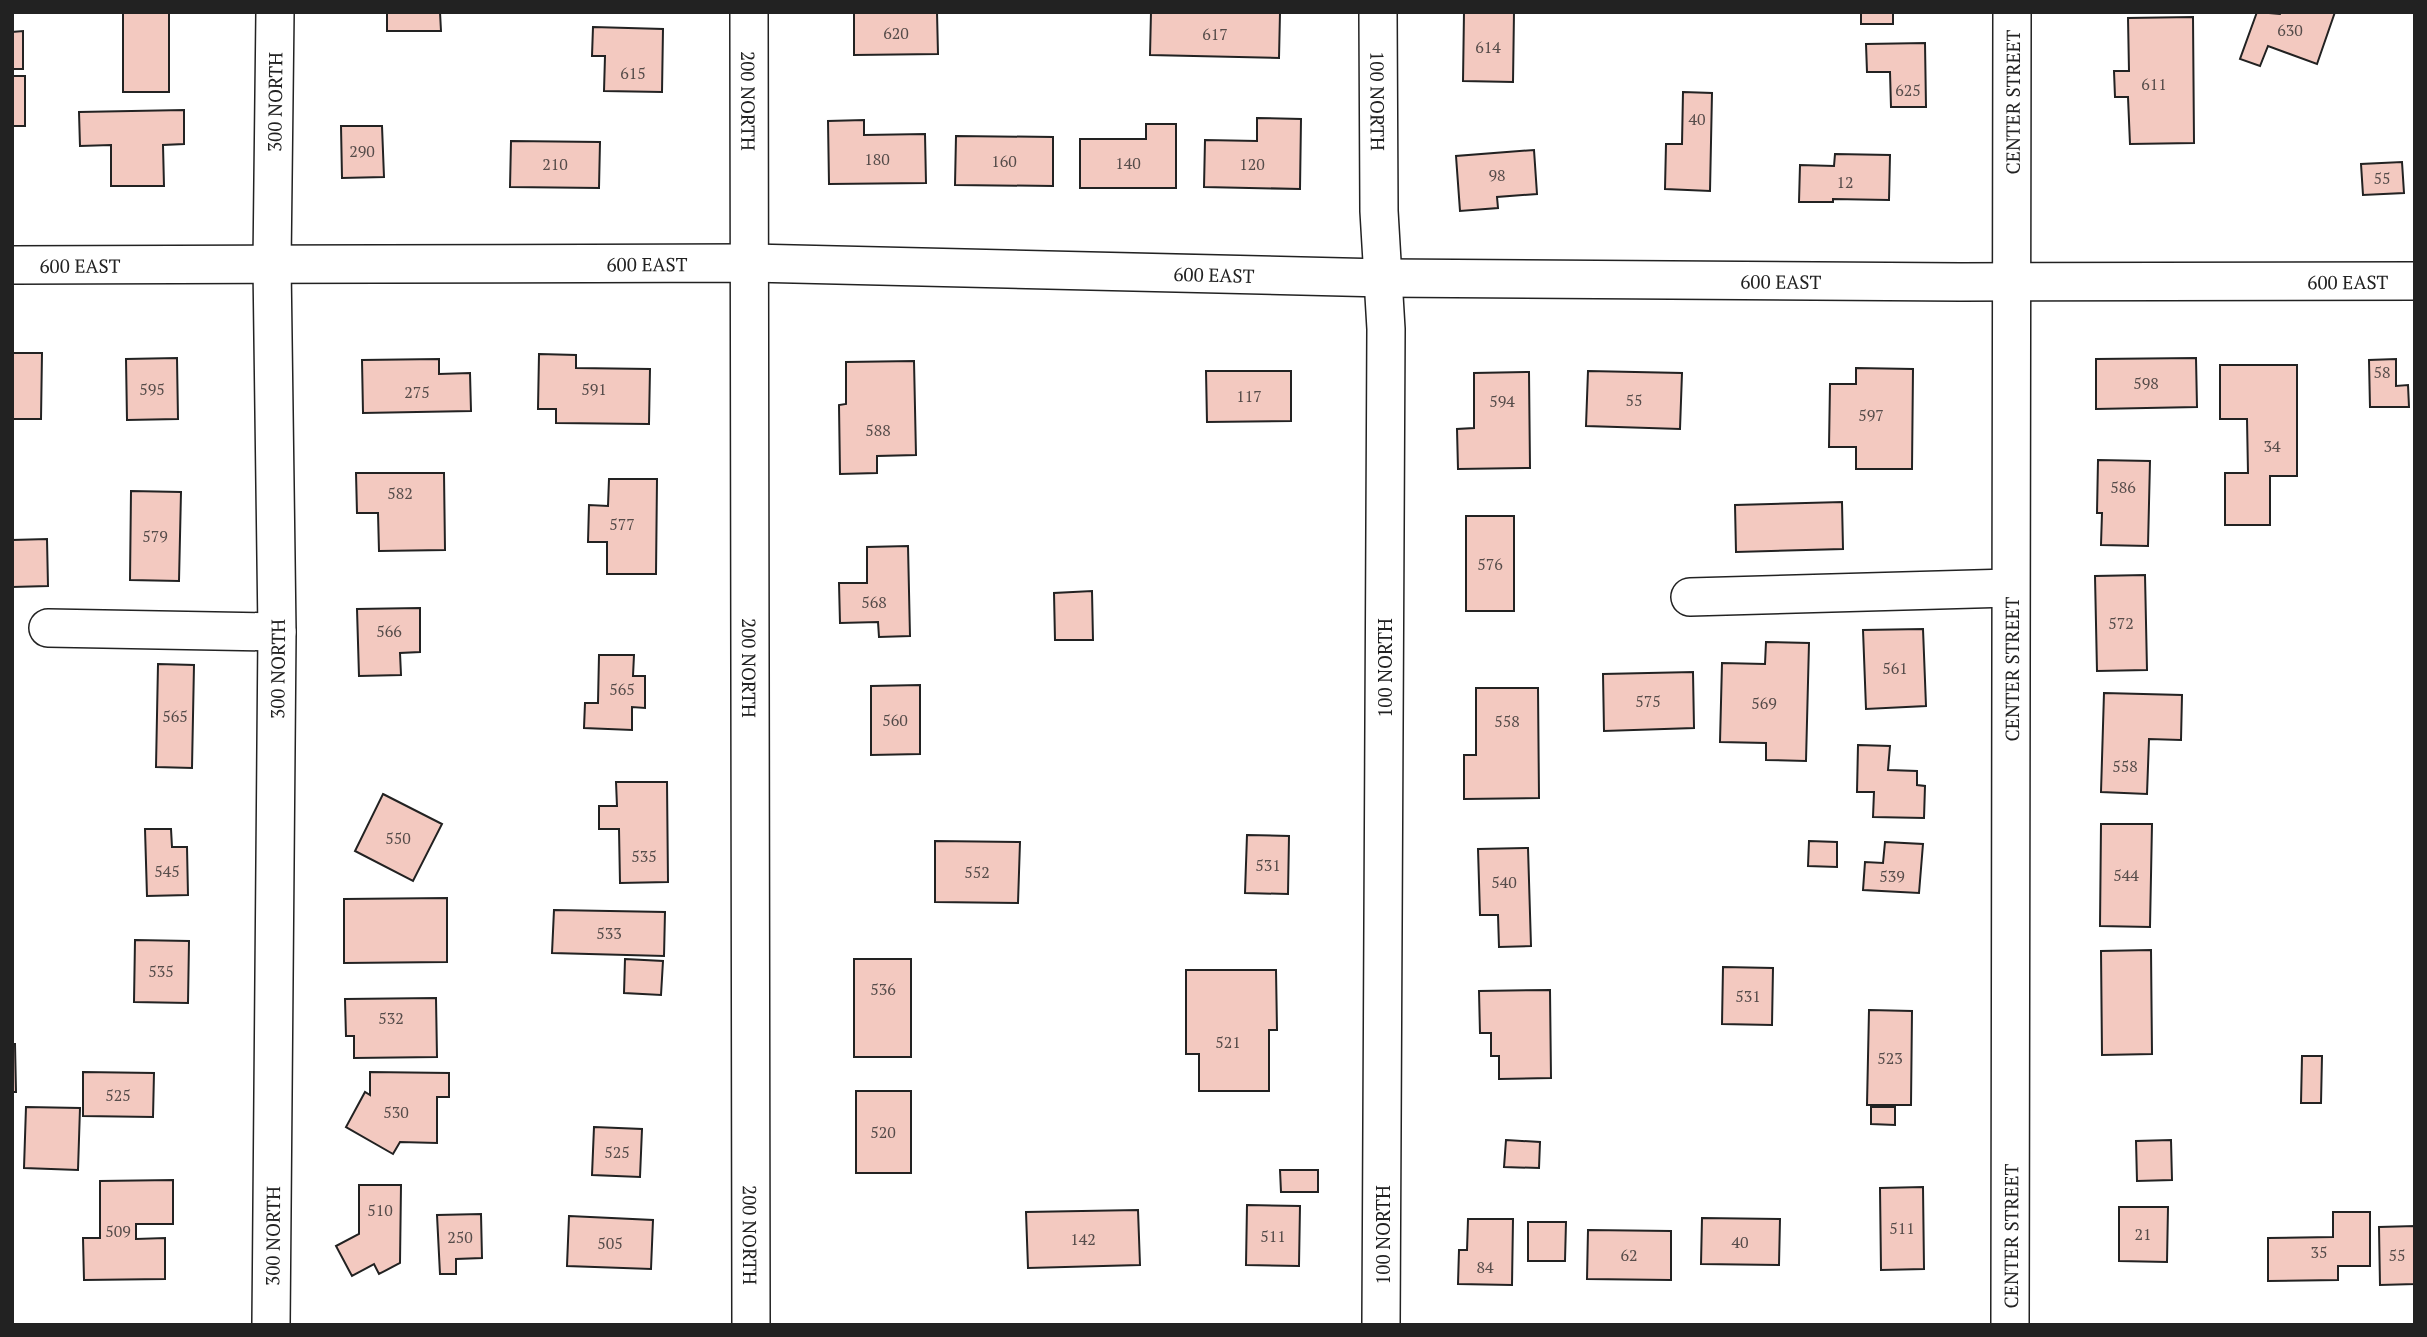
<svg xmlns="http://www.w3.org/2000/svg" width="2427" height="1337" font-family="'PT Serif',serif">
<rect width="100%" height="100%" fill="#fff"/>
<!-- building -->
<g fill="#f3c9c0" stroke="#222" stroke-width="2">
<rect x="123" y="12" width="46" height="80"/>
<path d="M387 12H440L441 31H387Z"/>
<path d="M854 12H937L938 54 854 55Z"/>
<path d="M1151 12 1280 13 1279 58 1150 55Z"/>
<path d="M1464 12H1514L1513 82 1463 81Z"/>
<rect x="1861" y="12" width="32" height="12"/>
<path d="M2257 12 2280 14 2281 12H2335L2317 64 2268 46 2260 66 2240 59Z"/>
<path d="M2193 17 2194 143 2130 144 2128 97H2115L2114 71H2129L2128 18Z"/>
<path d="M593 27 663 29 662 92 604 91 605 56H592Z"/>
<path d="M23 31V69H12V32Z"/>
<path d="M1925 43 1926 107H1891L1890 72H1867L1866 44Z"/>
<rect x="12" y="76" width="13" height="50"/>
<path d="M1683 92 1712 93 1710 191 1665 189 1666 144H1682Z"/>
<path d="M184 110V144L163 145 164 186H111V145L80 146 79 112Z"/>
<path d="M1257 118 1301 119 1300 189 1204 187 1205 140 1257 141Z"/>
<path d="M864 120V135L925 134 926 183 829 184 828 121Z"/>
<path d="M1146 124H1176V188H1080V139H1146Z"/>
<path d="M341 126H382L384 177 342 178Z"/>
<path d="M956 136 1053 137V186L955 185Z"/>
<path d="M511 141 600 142 599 188 510 187Z"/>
<path d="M1534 150 1537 194 1497 197 1498 208 1460 211 1456 156Z"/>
<path d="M1835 154 1890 155 1889 200 1833 199V202H1799L1800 165 1834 166Z"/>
<path d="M2402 162 2404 193 2363 195 2361 164Z"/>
<path d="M12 353H42L41 419H12Z"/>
<path d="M539 354 576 355V368L650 369 649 424 556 423V409H538Z"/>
<path d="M177 358 178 419 127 420 126 359Z"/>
<path d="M2196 358 2197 407 2096 409V359Z"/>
<path d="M439 359V374L470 373 471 411 363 413 362 360Z"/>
<path d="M2396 359V386L2408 385 2409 407H2370L2369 360Z"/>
<path d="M914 361 916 455 877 456V473L840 474 839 405 846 404V362Z"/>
<path d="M2220 365H2297V476H2270V525H2225V473H2248L2247 419H2220Z"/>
<path d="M1856 368 1913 369 1912 469H1856V447H1829L1830 384H1856Z"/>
<path d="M1206 371H1291V421L1207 422Z"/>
<path d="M1588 371 1682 373 1680 429 1586 426Z"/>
<path d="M1529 372 1530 468 1458 469 1457 429 1474 428V373Z"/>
<path d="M2098 460 2150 461 2148 546 2101 545 2102 513H2097Z"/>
<path d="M356 473H444L445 550 379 551 378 513H357Z"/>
<path d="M609 479H657L656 574H607V542H588L589 505 608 506Z"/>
<path d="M131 491 181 492 179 581 130 580Z"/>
<path d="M1842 502 1843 549 1736 552 1735 505Z"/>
<rect x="1466" y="516" width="48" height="95"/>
<path d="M47 539 48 586 12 587V540Z"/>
<path d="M908 546 910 636 879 637 878 622 840 623 839 583H867V547Z"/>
<path d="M2145 575 2147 670 2097 671 2095 576Z"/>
<path d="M1092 591 1093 640H1055L1054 593Z"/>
<path d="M420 608V652L400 653 401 675 359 676 357 609Z"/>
<path d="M1923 629 1926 706 1866 709 1863 630Z"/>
<path d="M1766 642 1809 643 1806 761 1766 760V743L1720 742 1722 663 1765 664Z"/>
<path d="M599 655H634L633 676H645V708L632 707V730L584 728 585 703H598Z"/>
<path d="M158 664 194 665 192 768 156 767Z"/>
<path d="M1693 672 1694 728 1604 731 1603 674Z"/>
<path d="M920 685V754L871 755V686Z"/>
<path d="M1476 688H1538L1539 798 1464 799V755H1476Z"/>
<path d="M2104 693 2182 695 2181 740 2149 739 2147 794 2101 792Z"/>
<path d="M1858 745 1890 746 1888 770 1917 771V785L1925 786 1924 818 1873 817 1874 792H1857Z"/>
<path d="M616 782H667L668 882 620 883 619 829H599V806H617Z"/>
<path d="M383 794 442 824 413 881 355 851Z"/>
<path d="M2101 824H2152L2150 927 2100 926Z"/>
<path d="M145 829H171L172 847H187L188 895 147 896Z"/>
<path d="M1247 835 1289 836 1288 894 1245 893Z"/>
<path d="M935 841 1020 842 1018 903 935 902Z"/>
<path d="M1809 841 1837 842V867L1808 866Z"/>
<path d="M1885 842 1923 844 1919 893 1863 890 1865 862 1883 863Z"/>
<path d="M1528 848 1531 946 1499 947 1498 915H1480L1478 849Z"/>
<path d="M447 898V962L344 963V899Z"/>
<path d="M554 910 665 912 664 956 552 953Z"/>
<path d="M135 940 189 941 188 1003 134 1002Z"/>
<path d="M2151 950 2152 1054 2102 1055 2101 951Z"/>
<path d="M625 959 663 961 661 995 624 993Z"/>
<rect x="854" y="959" width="57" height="98"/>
<path d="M1723 967 1773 968 1772 1025 1722 1024Z"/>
<path d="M1186 970H1276L1277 1030H1269V1091H1199V1054H1186Z"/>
<path d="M1550 990 1551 1078 1499 1079V1056H1491V1033H1480L1479 991Z"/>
<path d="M436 998 437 1057 354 1058V1036H346L345 999Z"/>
<path d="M1869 1010 1912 1011 1911 1105H1867Z"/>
<path d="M12 1044H15L16 1092H12Z"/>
<path d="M2302 1056H2322L2321 1103H2301Z"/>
<path d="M83 1072 154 1073 153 1117 83 1116Z"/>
<path d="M370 1072 449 1073V1097H437V1143L400 1142 393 1154 346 1127 365 1092 370 1095Z"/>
<rect x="856" y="1091" width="55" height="82"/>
<path d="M26 1107 80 1108 78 1170 24 1168Z"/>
<path d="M1871 1107H1895V1125L1871 1124Z"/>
<path d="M594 1127 642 1129 640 1177 592 1175Z"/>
<path d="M1506 1140 1540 1142 1539 1168 1504 1167Z"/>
<path d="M2171 1140 2172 1180 2137 1181 2136 1141Z"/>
<path d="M1280 1170H1318V1192H1281Z"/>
<path d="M173 1180V1224H136V1239L165 1238V1279L84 1280 83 1238H100V1181Z"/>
<path d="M359 1185H401L400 1263 379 1274 374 1264 352 1276 336 1246 359 1234Z"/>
<path d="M1923 1187 1924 1269 1881 1270 1880 1188Z"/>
<path d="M1247 1205 1300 1206 1299 1266 1246 1265Z"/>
<path d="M2119 1207H2168L2167 1262 2119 1261Z"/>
<path d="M1138 1210 1140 1265 1028 1268 1026 1212Z"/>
<path d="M2333 1212H2370V1266H2338V1280L2268 1281V1238L2333 1237Z"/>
<path d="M481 1214 482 1258 456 1259V1274H440L437 1215Z"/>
<path d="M569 1216 653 1220 651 1269 567 1266Z"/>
<path d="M1702 1218 1780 1219 1779 1265 1701 1264Z"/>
<path d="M1468 1219H1513L1512 1285 1458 1284 1459 1250H1467Z"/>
<path d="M1528 1222H1566L1565 1261H1528Z"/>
<path d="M2415 1226V1284L2380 1285 2379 1227Z"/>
<path d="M1588 1230 1671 1231V1280L1587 1279Z"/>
</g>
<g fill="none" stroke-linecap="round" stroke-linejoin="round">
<!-- minor casing -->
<g stroke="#222" stroke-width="40">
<g id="minor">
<path id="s1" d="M749 12 751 1325"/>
<path id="s2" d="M1378 12 1379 211 1386 329 1381 1325"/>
<path id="s3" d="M12 265 750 263 1384 278 1961 282 2415 281"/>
<path d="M1690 597 2010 588"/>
<path d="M48 628 277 632"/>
<path id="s4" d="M271 1325 277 632 272 264 275 12"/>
<path id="s5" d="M2010 1325 2012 12"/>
</g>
</g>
<!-- minor -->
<use href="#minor" stroke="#fff" stroke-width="37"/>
</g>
<g text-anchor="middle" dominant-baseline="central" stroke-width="5" stroke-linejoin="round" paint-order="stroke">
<!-- number labels -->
<g font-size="16" fill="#564c4a">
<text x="2290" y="30">630</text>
<text x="896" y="33">620</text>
<text x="1215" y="34">617</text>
<text x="1488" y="47">614</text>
<text x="633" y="73">615</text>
<text x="2154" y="84">611</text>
<text x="1908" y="90">625</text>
<text x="1697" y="119">40</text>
<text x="362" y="151">290</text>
<text x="877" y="159">180</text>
<text x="1004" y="161">160</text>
<text x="1128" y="163">140</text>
<text x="555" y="164">210</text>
<text x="1252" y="164">120</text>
<text x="1497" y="175">98</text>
<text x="2382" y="178">55</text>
<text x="1845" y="182">12</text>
<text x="2382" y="372">58</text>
<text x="2146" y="383">598</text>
<text x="152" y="389">595</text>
<text x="594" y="389">591</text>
<text x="417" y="392">275</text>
<text x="1249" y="396">117</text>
<text x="1634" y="400">55</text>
<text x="1502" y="401">594</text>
<text x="1871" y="415">597</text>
<text x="878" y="430">588</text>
<text x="2272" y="446">34</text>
<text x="2123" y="487">586</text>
<text x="400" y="493">582</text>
<text x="622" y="524">577</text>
<text x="155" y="536">579</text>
<text x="1490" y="564">576</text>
<text x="874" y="602">568</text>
<text x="2121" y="623">572</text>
<text x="389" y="631">566</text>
<text x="1895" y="668">561</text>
<text x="622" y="689">565</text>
<text x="1648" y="701">575</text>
<text x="1764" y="703">569</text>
<text x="175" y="716">565</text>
<text x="895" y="720">560</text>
<text x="1507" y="721">558</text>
<text x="2125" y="766">558</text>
<text x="398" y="838">550</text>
<text x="644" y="856">535</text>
<text x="1268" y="865">531</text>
<text x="167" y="871">545</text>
<text x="977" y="872">552</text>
<text x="2126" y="875">544</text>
<text x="1892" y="876">539</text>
<text x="1504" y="882">540</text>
<text x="609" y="933">533</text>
<text x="161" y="971">535</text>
<text x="883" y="989">536</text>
<text x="1748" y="996">531</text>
<text x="391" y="1018">532</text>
<text x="1228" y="1042">521</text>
<text x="1890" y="1058">523</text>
<text x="118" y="1095">525</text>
<text x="396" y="1112">530</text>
<text x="883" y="1132">520</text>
<text x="617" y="1152">525</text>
<text x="380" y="1210">510</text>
<text x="1902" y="1228">511</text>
<text x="118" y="1231">509</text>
<text x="2143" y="1234">21</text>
<text x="1273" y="1236">511</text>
<text x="460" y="1237">250</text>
<text x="1083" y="1239">142</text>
<text x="1740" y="1242">40</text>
<text x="610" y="1243">505</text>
<text x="2319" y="1252">35</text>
<text x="1629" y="1255">62</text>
<text x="2397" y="1255">55</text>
<text x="1485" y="1267">84</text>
</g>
<!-- street labels -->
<g font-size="19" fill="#222" stroke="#fff">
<text stroke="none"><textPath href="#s4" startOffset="1223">300 NORTH</textPath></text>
<text stroke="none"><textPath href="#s1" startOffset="89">200 NORTH</textPath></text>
<text stroke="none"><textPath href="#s2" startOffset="89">100 NORTH</textPath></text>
<text stroke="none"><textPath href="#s5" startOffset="1223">CENTER STREET</textPath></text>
<text stroke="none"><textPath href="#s3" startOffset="635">600 EAST</textPath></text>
<text stroke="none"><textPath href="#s3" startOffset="68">600 EAST</textPath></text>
<text stroke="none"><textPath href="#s3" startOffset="1202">600 EAST</textPath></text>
<text stroke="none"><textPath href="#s3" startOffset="1769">600 EAST</textPath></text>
<text stroke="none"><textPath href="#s3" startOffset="2336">600 EAST</textPath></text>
<text stroke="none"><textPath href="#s4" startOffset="656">300 NORTH</textPath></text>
<text transform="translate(1384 668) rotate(-90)">100 NORTH</text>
<text stroke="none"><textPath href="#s5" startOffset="656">CENTER STREET</textPath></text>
<text stroke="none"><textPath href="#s1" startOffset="656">200 NORTH</textPath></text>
<text stroke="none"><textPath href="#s4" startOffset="89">300 NORTH</textPath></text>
<text stroke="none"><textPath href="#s1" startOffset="1223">200 NORTH</textPath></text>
<text transform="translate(1382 1235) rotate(-90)">100 NORTH</text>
<text stroke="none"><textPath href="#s5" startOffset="89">CENTER STREET</textPath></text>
</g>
</g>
<!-- border -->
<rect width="2427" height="1337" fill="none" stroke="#222222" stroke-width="28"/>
</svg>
